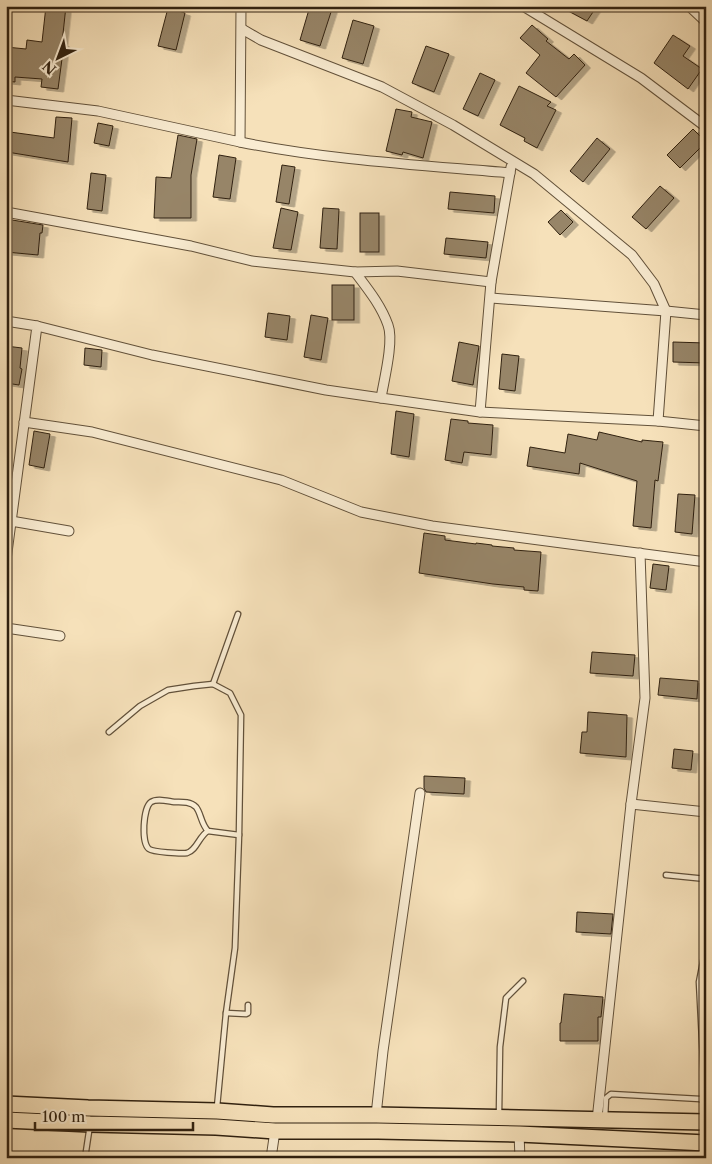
<svg xmlns="http://www.w3.org/2000/svg" width="712" height="1164" font-family="'Libre Caslon Text',serif">
<defs>
<filter id="shadow"><feDropShadow dx="5.5" dy="3" stdDeviation="0" flood-color="#0004"/></filter>
</defs>
<rect width="100%" height="100%" fill="#f6e1ba"/>
<filter id="stains"><feTurbulence type="fractalNoise" baseFrequency=".004" numOctaves="4"/><feColorMatrix values="0 0 0 0 .2 0 0 0 0 .09 0 0 0 0 .02 0 0 0 .5 -.17"/></filter>
<radialGradient id="worn" r=".72"><stop offset=".6" stop-color="#630" stop-opacity="0"/><stop offset="1" stop-color="#630" stop-opacity=".3"/></radialGradient>
<!-- building -->
<g fill="#978568" stroke="#302110" filter="url(#shadow)">
<path d="M46 6H66L62 43 64 44 58 89 41 87 42 79 15 77V82L6 81V47L26 49 27 40 42 42Z"/>
<path d="M310 6H322L332 9 320 46 300 40Z"/>
<path d="M559 6H597L587 21Z"/>
<path d="M168 8 185 13 176 50 158 46Z"/>
<path d="M353 20 374 26 363 64 342 58Z"/>
<path d="M532 25 548 39 546 41 569 59 574 54 585 65 556 97 526 73 540 55 520 38Z"/>
<path d="M673 35 690 46 683 56 702 69 688 89 654 63Z"/>
<path d="M426 46 449 54 434 92 412 83Z"/>
<path d="M480 73 495 80 478 116 463 109Z"/>
<path d="M519 86 551 102 547 106 556 110 537 148 524 141 525 138 500 125Z"/>
<path d="M396 109 412 112 411 117 432 122 423 158 403 152 402 155 386 151Z"/>
<path d="M56 117 72 118 68 162 7 152 10 132 54 138Z"/>
<path d="M98 123 113 126 109 146 94 143Z"/>
<path d="M693 129 706 142 680 168 667 155Z"/>
<path d="M178 135 197 139 191 175V218H154L156 177 171 178Z"/>
<path d="M597 138 610 149 583 182 570 171Z"/>
<path d="M219 155 236 158 230 199 213 197Z"/>
<path d="M282 165 295 167 289 204 276 202Z"/>
<path d="M91 173 106 175 102 211 87 209Z"/>
<path d="M660 186 674 198 646 229 632 217Z"/>
<path d="M450 192 495 196 494 213 448 209Z"/>
<path d="M281 208 298 212 291 250 273 248Z"/>
<path d="M323 208 339 209 337 249 320 248Z"/>
<path d="M561 210 573 222 560 235 548 222Z"/>
<rect x="360" y="213" width="19" height="39"/>
<path d="M6 219 43 225 42 233H40L38 255 6 252Z"/>
<path d="M446 238 488 242 486 258 444 254Z"/>
<rect x="332" y="285" width="22" height="35"/>
<path d="M268 313 290 316 287 340 265 337Z"/>
<path d="M311 315 328 318 321 360 304 357Z"/>
<path d="M459 342 479 346 473 385 452 381Z"/>
<path d="M673 342 706 343V363L673 362Z"/>
<path d="M6 346 22 348 20 368 22 369 19 385 6 383Z"/>
<path d="M85 348 102 350 101 367 84 365Z"/>
<path d="M502 354 519 356 515 391 499 389Z"/>
<path d="M396 411 414 414 409 457 391 454Z"/>
<path d="M451 419 468 421V423L493 425 491 455 464 452 462 463 445 460Z"/>
<path d="M34 431 50 434 44 468 29 465Z"/>
<path d="M599 432 642 442V440L663 442 658 481 655 480 651 528 633 526 637 481 580 463 579 474 527 466 530 447 565 453 568 434 597 440Z"/>
<path d="M678 494 695 495 692 534 675 532Z"/>
<path d="M424 533 445 536V540L476 544V543L492 545V546L514 548V550L541 552 538 591 524 590V587L493 584 419 573Z"/>
<path d="M653 564 669 566 666 590 650 588Z"/>
<path d="M592 652 635 655 633 676 590 673Z"/>
<path d="M660 678 698 681 697 699 658 695Z"/>
<path d="M588 712 627 715 626 757 580 753 582 732H587Z"/>
<path d="M674 749 693 751 691 770 672 768Z"/>
<path d="M424 776 465 778 464 794 426 792 424 788Z"/>
<path d="M577 912 613 914 611 934 576 932Z"/>
<path d="M564 994 603 997 601 1017H598V1041H560V1023H561Z"/>
</g>
<g fill="none" stroke-linecap="round" stroke-linejoin="round">
<!-- service casing -->
<g stroke="#62513a" stroke-width="7">
<g id="service">
<path d="M213 684 238 614"/>
<path d="M109 732 140 706 168 690 194 686 213 684 230 693 241 715 239 835 235 948 226 1013 217 1107"/>
<path d="M208 831C201 824 201 813 196 807 190 801 181 802 174 802 167 801 157 798 151 802 143 808 141 843 149 849 153 852 181 854 187 853 197 850 199 836 208 831L239 835"/>
<path d="M666 875 706 879"/>
<path d="M226 1013 246 1014 248 1013V1005"/>
<path d="M705 1101 699 982 706 946"/>
<path d="M499 1114 500 1047 506 998 523 981"/>
<path d="M605 1118 606 1098 611 1094 700 1099 705 1102"/>
<path d="M85 1158 90 1125"/>
</g>
</g>
<!-- minor casing -->
<g stroke="#62513a" stroke-width="11">
<g id="minor">
<path d="M523 6 641 78 706 127"/>
<path d="M689 6 706 22"/>
<path d="M242 29 261 40 382 87 453 125 534 174 632 255 654 284 666 311 658 421"/>
<path d="M6 100 98 111 240 142 241 6"/>
<path d="M240 142C329 160 419 165 510 173"/>
<path d="M6 212 191 246 252 261 355 272 397 271 491 282"/>
<path d="M355 272C367 288 381 305 388 325 394 341 384 380 381 398"/>
<path d="M491 298 666 311 706 315"/>
<path d="M6 321 37 326 6 560"/>
<path d="M37 326 152 355 326 390 381 398 480 412 658 421 706 426"/>
<path d="M480 412 491 282 511 167"/>
<path d="M24 422 92 432 281 480 361 512 432 526 706 562"/>
<path d="M11 521 69 531"/>
<path d="M6 628 60 636"/>
<path d="M631 804 706 812"/>
<path d="M376 1115 383 1051 420 793"/>
<path d="M597 1120 631 804 645 698 640 553"/>
<path d="M519 1134 520 1158"/>
<path d="M271 1158 275 1131"/>
</g>
</g>
<!-- trunk casing -->
<g stroke="#302110" stroke-width="18">
<g id="trunk">
<path d="M6 1104 88 1108 217 1111 273 1115H376L706 1122"/>
<path d="M6 1120 90 1124 216 1127 275 1131H378L519 1134 706 1143"/>
</g>
</g>
<!-- service -->
<use href="#service" stroke="#f9ecd2" stroke-width="4.5"/>
<!-- minor -->
<use href="#minor" stroke="#f9ecd2" stroke-width="9"/>
<!-- trunk -->
<use href="#trunk" stroke="#f6e1ba" stroke-width="15"/>
</g>
<!-- margin -->
<rect width="712" height="1164" fill="none" stroke="#f6e1ba" stroke-width="25"/>
<rect x="8" y="8" width="697" height="1149" fill="none" stroke="#302110" stroke-width="2.5"/>
<rect x="12" y="12" width="687" height="1139" fill="none" stroke="#302110"/>
<!-- north arrow -->
<g transform="translate(58 58) rotate(222)" stroke="#f9ecd2" stroke-width="4" paint-order="stroke">
<path d="M0-4L9 19L0 12L-9 19Z" fill="#302110"/>
<text y="-8" font-size="14" font-weight="bold" text-anchor="middle" fill="#302110">N</text>
</g>
<!-- scale -->
<path d="M35 1122v8h158v-8" fill="none" stroke="#302110" stroke-width="2.5"/>
<text x="42" y="1122" font-size="15" fill="#302110" stroke="#f9ecd2" stroke-width="4" paint-order="stroke">100 m</text>
<rect width="100%" height="100%" filter="url(#stains)"/>
<rect width="100%" height="100%" fill="url(#worn)"/>
</svg>
